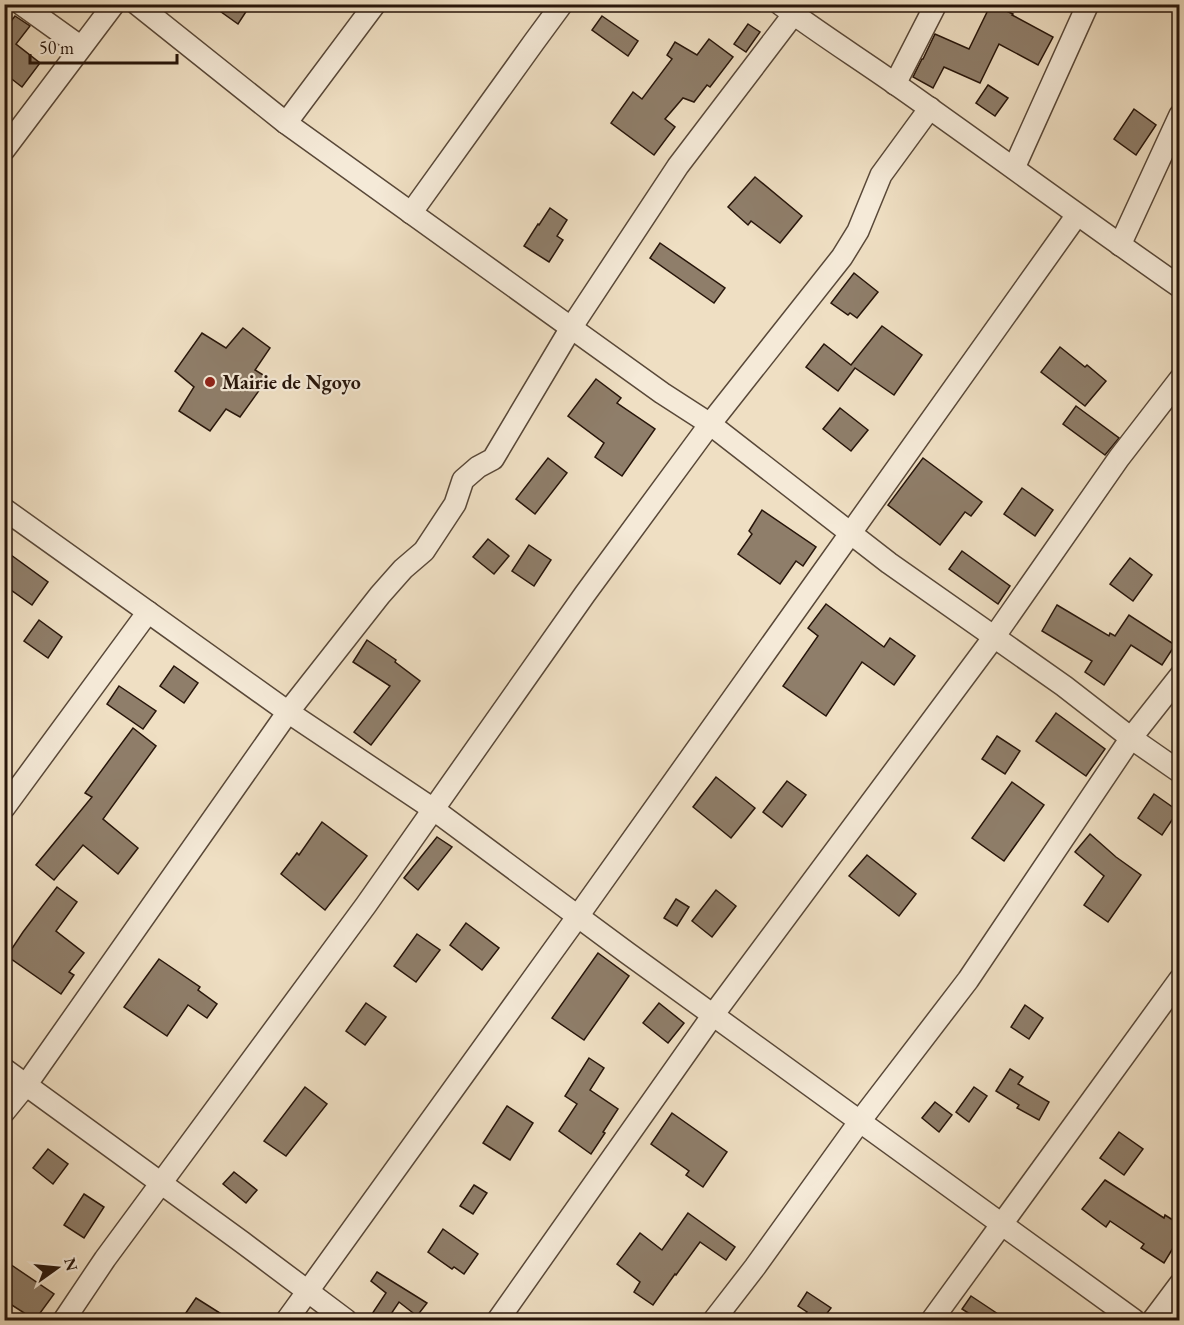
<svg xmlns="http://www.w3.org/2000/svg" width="1184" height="1325" font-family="'EB Garamond',serif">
<rect width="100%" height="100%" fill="#efdfc3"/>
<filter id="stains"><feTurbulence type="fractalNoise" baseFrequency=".00333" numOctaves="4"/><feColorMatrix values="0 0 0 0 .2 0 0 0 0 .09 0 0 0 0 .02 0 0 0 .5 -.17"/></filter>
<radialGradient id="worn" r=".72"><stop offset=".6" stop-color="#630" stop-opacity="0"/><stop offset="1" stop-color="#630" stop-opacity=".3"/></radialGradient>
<!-- building -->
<g fill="#8f7e6a" stroke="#27150a" stroke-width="1.5">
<path d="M210 4H251L238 24Z"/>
<path d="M991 4 1013 14 1012 15 1053 37 1038 65 999 44 980 83 944 67 933 88 913 77 922 59H923L935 34 969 49Z"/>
<path d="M15 16 30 26 16 44 40 63 22 87 4 73V30Z"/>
<path d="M602 16 638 41 628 56 592 30Z"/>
<path d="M748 24 760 32 746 52 734 44Z"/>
<path d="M709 39 733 57 710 87 707 85 694 102 683 98 665 119 675 127 654 155 611 123 633 92 642 99 672 59 667 55 675 42 697 55Z"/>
<path d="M988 85 1008 98 995 116 976 103Z"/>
<path d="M1134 109 1156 125 1136 155 1114 139Z"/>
<path d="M755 177 802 216 780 243 751 221 748 225 728 207Z"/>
<path d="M550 208 567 220 557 236 563 240 549 262 524 246 538 224 539 225Z"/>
<path d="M660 243 725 288 714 303 650 258Z"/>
<path d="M854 273 878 292 857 318 850 313 848 315 831 303Z"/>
<path d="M882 326 922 355 894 395 855 368 838 391 806 367 824 344 851 365Z"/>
<path d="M243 328 270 348 255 370 268 378 240 417 226 409 210 431 179 411 194 387 175 371 202 333 226 348Z"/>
<path d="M1060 347 1085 367 1087 365 1106 381 1085 406 1041 372Z"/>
<path d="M596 379 621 398 617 403 655 429 622 476 595 457 604 443 568 416Z"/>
<path d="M1076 406 1119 438 1105 455 1063 424Z"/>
<path d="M840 408 868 430 851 451 823 429Z"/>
<path d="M548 458 567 473 535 514 516 499Z"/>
<path d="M923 458 982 502 971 516 965 512 940 545 888 505Z"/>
<path d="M1022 488 1053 510 1035 536 1004 514Z"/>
<path d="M762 510 816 547 803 566 796 561 780 584 738 554 752 534 749 531Z"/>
<path d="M488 539 509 556 494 574 473 557Z"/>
<path d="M529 545 551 560 534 586 512 571Z"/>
<path d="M962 551 1010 586 998 604 949 569Z"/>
<path d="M11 555 48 582 32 605 4 585V564Z"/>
<path d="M1130 558 1152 575 1133 601 1110 584Z"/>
<path d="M826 604 884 647 890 638 915 656 894 685 862 662 826 716 783 686 818 636 808 628Z"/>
<path d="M1057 605 1109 636 1110 633 1115 636 1129 615 1175 645 1162 665 1131 645 1104 685 1085 672 1092 661 1042 631Z"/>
<path d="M39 620 62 637 48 658 24 641Z"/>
<path d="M367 640 396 660 395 662 420 681 371 745 354 732 390 686 353 662Z"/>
<path d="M174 666 198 683 184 703 160 686Z"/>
<path d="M119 686 156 711 143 729 107 704Z"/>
<path d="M1056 713 1105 749 1086 776 1036 741Z"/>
<path d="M133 728 156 746 103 819 138 848 118 874 83 845 54 880 36 865 92 797 85 793Z"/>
<path d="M997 736 1020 751 1005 774 982 759Z"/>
<path d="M716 777 755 808 731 838 693 807Z"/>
<path d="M787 781 806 795 782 827 763 812Z"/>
<path d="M1012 782 1044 805 1004 861 972 838Z"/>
<path d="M1154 794 1178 811 1162 835 1138 818Z"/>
<path d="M322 822 367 856 325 910 281 874 297 853 299 855Z"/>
<path d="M1090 834 1116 857 1141 875 1108 922 1084 905 1104 876 1075 852Z"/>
<path d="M437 837 452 847 418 890 404 878Z"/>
<path d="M867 855 916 894 899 916 849 876Z"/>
<path d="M57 887 77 902 56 931 84 953 69 972 74 975 61 994 7 956 23 932Z"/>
<path d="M716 890 736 906 712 937 692 921Z"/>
<path d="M676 899 689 907 677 926 664 918Z"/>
<path d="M466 923 499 948 482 970 450 945Z"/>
<path d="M417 934 440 950 416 982 394 966Z"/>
<path d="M598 953 629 976 584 1040 552 1018Z"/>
<path d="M159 959 200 987 198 990 217 1004 207 1018 188 1005 167 1036 124 1007Z"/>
<path d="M366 1003 386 1017 365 1045 346 1031Z"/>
<path d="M659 1003 684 1023 668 1043 643 1023Z"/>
<path d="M1025 1005 1043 1018 1029 1039 1011 1027Z"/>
<path d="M589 1058 604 1068 590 1090 618 1109 603 1132 605 1133 591 1154 559 1131 577 1104 565 1096Z"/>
<path d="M1010 1069 1023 1077 1018 1084 1049 1102 1039 1120 1017 1108 1019 1105 996 1091Z"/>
<path d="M305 1087 327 1104 286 1156 264 1141Z"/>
<path d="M974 1087 987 1096 969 1122 956 1112Z"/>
<path d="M935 1102 952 1115 939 1132 922 1118Z"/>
<path d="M507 1106 533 1123 510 1160 483 1143Z"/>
<path d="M672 1113 727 1152 703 1187 686 1175 689 1171 651 1144Z"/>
<path d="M1119 1132 1143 1149 1124 1175 1100 1158Z"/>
<path d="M48 1149 68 1164 53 1184 33 1168Z"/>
<path d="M234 1172 257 1190 246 1203 223 1184Z"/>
<path d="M1105 1180 1164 1218 1165 1215 1179 1224V1238L1164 1263 1141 1248 1144 1244 1110 1221 1106 1227 1082 1209Z"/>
<path d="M474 1185 487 1193 473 1214 460 1206Z"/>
<path d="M84 1194 104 1207 84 1238 64 1225Z"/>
<path d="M688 1213 735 1247 726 1260 700 1242 676 1275 675 1274 653 1305 634 1292 640 1282 617 1264 640 1233 662 1250Z"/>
<path d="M443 1229 478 1254 464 1274 454 1267 452 1269 428 1252Z"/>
<path d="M4 1260 54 1294 35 1320 4 1300Z"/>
<path d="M377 1272 427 1303 417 1316 399 1302 387 1320H368L386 1293 371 1281Z"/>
<path d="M807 1292 831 1308 822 1320H802L807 1312 798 1306Z"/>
<path d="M971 1296 1007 1320H979L962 1309Z"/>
<path d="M196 1298 231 1320H181Z"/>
</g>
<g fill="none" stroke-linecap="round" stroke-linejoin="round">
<!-- minor casing -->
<g stroke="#594838" stroke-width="24">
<g id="minor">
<path d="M21 4 81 47"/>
<path d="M137 4 286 123 662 393 710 424 889 563 1064 686 1131 738 1180 772"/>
<path d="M780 4C820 34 863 61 904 90 996 155 1087 222 1180 287"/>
<path d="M895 84 936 4"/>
<path d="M286 123 375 4"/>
<path d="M4 150 114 4"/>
<path d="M1014 168 1088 4"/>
<path d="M411 213 534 42 562 4"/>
<path d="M1120 245 1180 115"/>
<path d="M4 509 288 712 433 809 626 952 1134 1320"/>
<path d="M4 808 148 612"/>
<path d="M4 1069 242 1242 346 1320"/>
<path d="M4 1112 26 1085 288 712 380 595 403 569 424 551 455 504 463 480 478 467 493 459 571 328 678 166 793 15 798 4"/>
<path d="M64 1320 105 1259 366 905 585 594 710 424 842 257 858 231 881 175 930 108"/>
<path d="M287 1320 578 916 1077 215"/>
<path d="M498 1320 713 1015 994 637 1119 458 1180 379"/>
<path d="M714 1320 755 1267 860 1121 968 980 1131 738 1180 676"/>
<path d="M932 1320 1180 979"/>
<path d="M1153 1320 1180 1284"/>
</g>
</g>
<!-- minor -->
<use href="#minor" stroke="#f5ead8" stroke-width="21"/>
</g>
<!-- markers -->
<circle fill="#8f2418" stroke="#f5ead8" stroke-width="2" cx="210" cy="382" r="6"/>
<g text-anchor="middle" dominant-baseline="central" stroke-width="4.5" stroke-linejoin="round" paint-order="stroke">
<!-- poi labels -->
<g font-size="20" font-weight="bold" fill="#27150a" stroke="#f5ead8" text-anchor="start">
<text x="222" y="382">Mairie de Ngoyo</text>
</g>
</g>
<!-- margin -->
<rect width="1184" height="1325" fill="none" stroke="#efdfc3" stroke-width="24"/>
<rect x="6" y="6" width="1172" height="1313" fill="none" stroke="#27150a" stroke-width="3"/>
<rect x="12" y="12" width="1160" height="1301" fill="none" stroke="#27150a" stroke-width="1.5"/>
<!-- north arrow -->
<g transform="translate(57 1268) rotate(75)" stroke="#f5ead8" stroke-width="4.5" paint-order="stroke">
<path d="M0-4.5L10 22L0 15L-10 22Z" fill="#27150a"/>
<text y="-9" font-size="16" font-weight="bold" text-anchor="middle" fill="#27150a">N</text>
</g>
<!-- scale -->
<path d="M30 54v9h147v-9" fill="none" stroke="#27150a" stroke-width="3"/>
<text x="39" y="54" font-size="18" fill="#27150a" stroke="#f5ead8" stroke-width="4.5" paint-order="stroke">50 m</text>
<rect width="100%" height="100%" filter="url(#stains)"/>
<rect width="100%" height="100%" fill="url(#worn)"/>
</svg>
